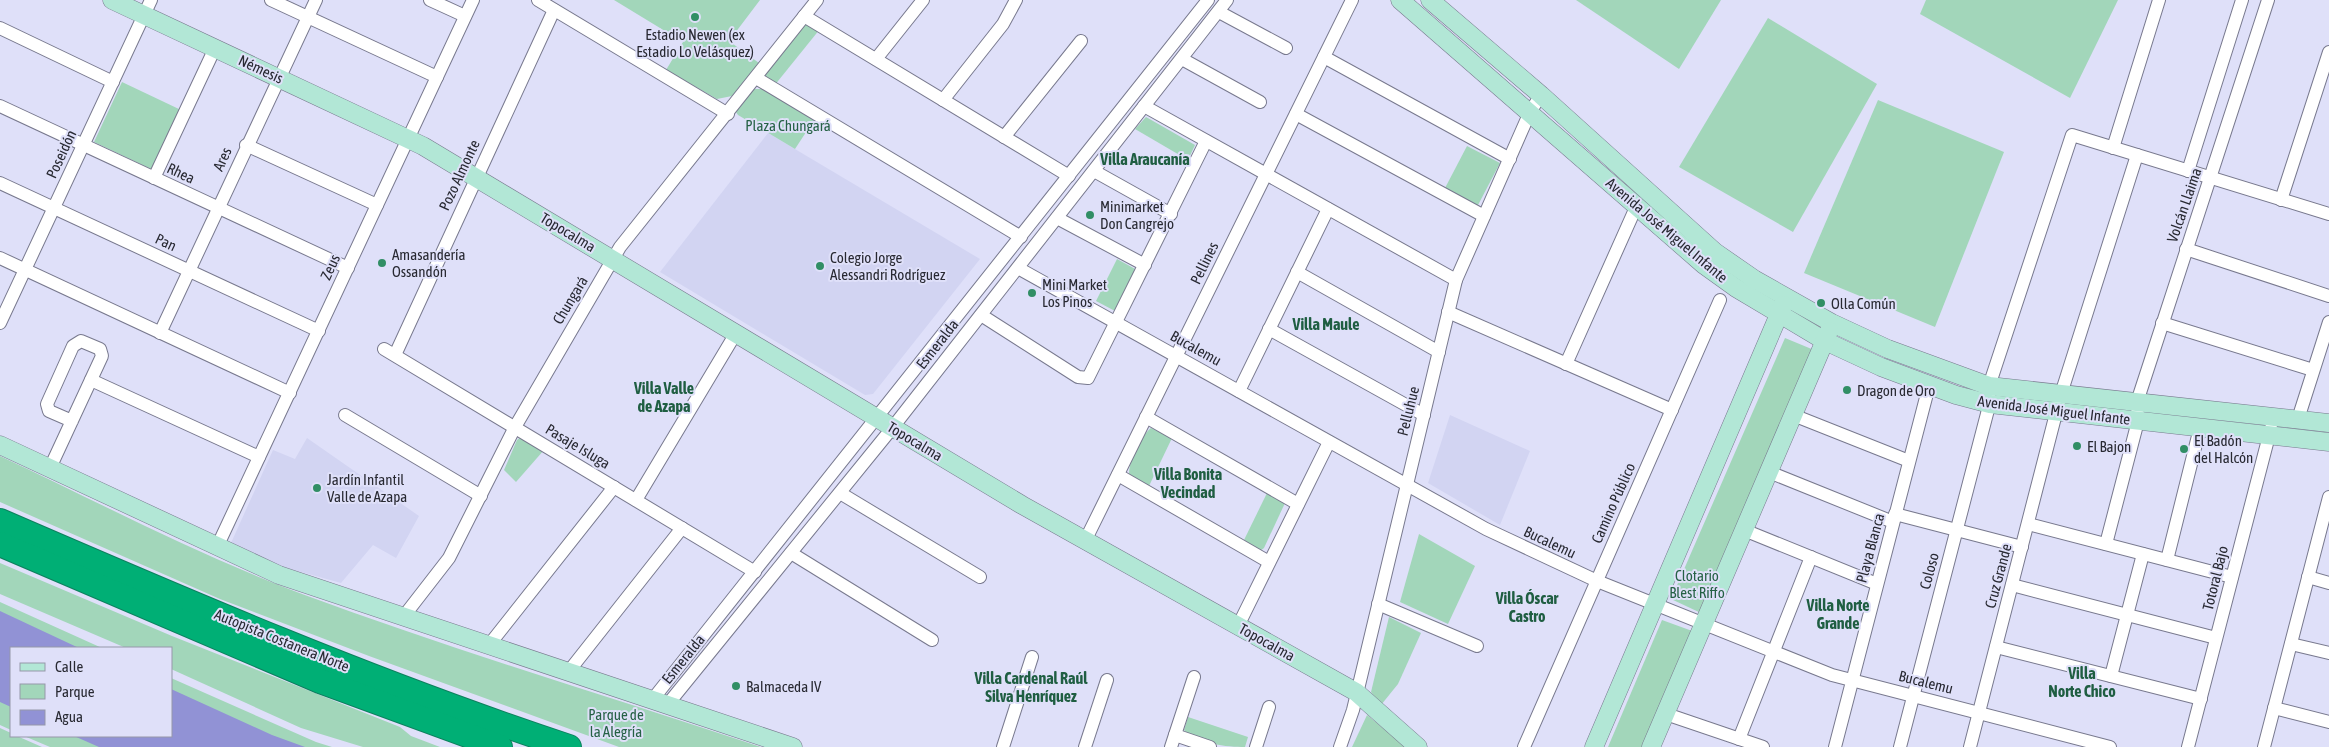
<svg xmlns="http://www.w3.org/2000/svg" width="2329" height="747" font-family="'Asap Condensed',sans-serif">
<rect width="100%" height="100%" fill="#dfe0f9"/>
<!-- built -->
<g fill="#d2d4f2">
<path d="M768 133 980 259 873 394 865 395 660 272Z"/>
<path d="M1450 415 1530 451 1500 525 1428 483Z"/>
<path d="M307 438 419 516 396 558 373 545 341 583 283 567 231 543 273 450 295 459Z"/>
</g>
<!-- green -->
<g fill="#a2d6ba">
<path d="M614 0H760L729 41 759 63 732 96 717 99 666 70 683 42Z"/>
<path d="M1576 0H1721L1679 69Z"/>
<path d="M1926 0H2118L2070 98 1920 14Z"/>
<path d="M1768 18 1877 84 1793 232 1679 167Z"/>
<path d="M805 24 820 29 774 86 761 78Z"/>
<path d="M122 82 181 110 153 170 94 142Z"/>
<path d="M753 89H762L814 120 795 149 738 115 736 112Z"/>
<path d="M1878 100 2004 152 1935 327 1804 273Z"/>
<path d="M1146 117 1195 145 1188 160 1135 129Z"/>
<path d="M1467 146 1500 163 1477 207 1444 190Z"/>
<path d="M1117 259 1137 270 1115 311 1096 301Z"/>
<path d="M1785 338 1814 350 1703 614 1671 599Z"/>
<path d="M1151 428 1172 438 1149 486 1129 474C1129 460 1140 437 1151 428Z"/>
<path d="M522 436 544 450 516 482 504 470 517 440Z"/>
<path d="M0 456C100 503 198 555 302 594 453 650 608 696 761 747H619L369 656 220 599 0 502Z"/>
<path d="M1267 493 1285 503 1264 548 1260 551 1244 540Z"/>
<path d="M1419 534 1475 566 1448 624 1400 602Z"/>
<path d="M0 563 172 636 400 727 411 736 440 747H363L301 728 171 669V648H126L0 594Z"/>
<path d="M0 602 102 648H11V730L0 725Z"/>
<path d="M1389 617 1421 633 1398 684 1381 705 1371 692Z"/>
<path d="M1662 620 1695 632 1645 747H1608Z"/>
<path d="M171 678 316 742 332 747H50L24 736H171Z"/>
<path d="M1367 715 1406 747H1352Z"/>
<path d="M1188 717 1248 737 1245 747C1228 747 1195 744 1184 730Z"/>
<path d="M0 728 11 733V736H17L42 747H0Z"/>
</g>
<!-- water -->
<g fill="#9192d5">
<path d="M0 611 79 648H11V707L0 702Z"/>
<path d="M171 689 272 735 305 747H99L74 736H171Z"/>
</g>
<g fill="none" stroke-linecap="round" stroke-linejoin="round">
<!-- street casing -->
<g stroke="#78798e" stroke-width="14">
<g id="street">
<path d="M271 0 437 77"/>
<path d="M430 0 465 16"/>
<path d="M538 0 728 114"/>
<path d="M1219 12 1286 48"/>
<path d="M804 16 1069 176"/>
<path d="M0 28 113 82"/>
<path d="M1324 57 1510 159"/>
<path d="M876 59 923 0"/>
<path d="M1182 59 1260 102"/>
<path d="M756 78 1021 237"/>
<path d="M943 100 1003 24 1016 0"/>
<path d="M0 106 348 268"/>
<path d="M1144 106 1456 280"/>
<path d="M1296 114 1484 216"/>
<path d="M1004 137 1081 41"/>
<path d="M246 145 377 205"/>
<path d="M2113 148 2159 0"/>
<path d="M1094 171 1171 214"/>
<path d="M2188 171 2242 0"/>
<path d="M154 178 215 48"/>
<path d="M0 183 319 331"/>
<path d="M2281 200 2329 52"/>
<path d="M1057 218 1145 265"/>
<path d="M2186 249 2329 296"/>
<path d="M0 258 290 393"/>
<path d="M1018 268 1486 529 1597 581 1832 675 2110 747"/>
<path d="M1297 272 1439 352"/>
<path d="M1448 312 1672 410"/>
<path d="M981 315 1078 377 1088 378 1206 141"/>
<path d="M0 323 151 0"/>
<path d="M2162 323 2313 370"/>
<path d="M1269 329 1424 415"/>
<path d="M160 333 316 0"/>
<path d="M384 349 755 572"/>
<path d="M395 355 554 10"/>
<path d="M1566 364 1637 205"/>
<path d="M91 380 259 457"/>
<path d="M1239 391 1328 209"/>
<path d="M345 415 481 496"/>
<path d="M1793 415 1909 461"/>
<path d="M1146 417 1298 504"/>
<path d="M2298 419 2329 322"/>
<path d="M50 468C67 431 84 394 102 356L100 349 81 341 73 346 47 404 49 411 72 421"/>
<path d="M1769 472 1893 522"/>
<path d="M1118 475 1269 562"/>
<path d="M840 493 980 577"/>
<path d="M636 500 736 333"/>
<path d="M1895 514 2022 547"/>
<path d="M2028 524 2232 577"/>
<path d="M1744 530 1877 584"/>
<path d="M1085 541 1352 0"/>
<path d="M2106 544 2138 421 2137 402 2268 0"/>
<path d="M217 547 473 0"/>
<path d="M791 553 932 640"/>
<path d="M2167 560 2200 428"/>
<path d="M2308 577 2329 583"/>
<path d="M2012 585 2216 638"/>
<path d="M1378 604 1477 646"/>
<path d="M404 616 449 558 515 427 620 247 817 0"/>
<path d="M1238 626 1329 442"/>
<path d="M2291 644 2329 653"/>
<path d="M489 645 614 487"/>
<path d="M1996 647 2201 699"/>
<path d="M569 671 682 528"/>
<path d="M2111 676 2143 554"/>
<path d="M653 699 1208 0"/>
<path d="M668 704 893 427 1227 0"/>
<path d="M2274 708 2329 722"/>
<path d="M1666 714 1763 747"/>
<path d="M1175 735 1210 747"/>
<path d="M1739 739 1811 557"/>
<path d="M1003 747 1032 657"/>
<path d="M1085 747 1107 680"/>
<path d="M1171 747 1194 677"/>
<path d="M1256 747 1269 707"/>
<path d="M1340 747 1353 710 1456 280 1530 112 1541 95"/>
<path d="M1524 747 1720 300"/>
<path d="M1835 747 1929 386"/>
<path d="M1900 747 1989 406V386L2072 135 2329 214"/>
<path d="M1970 747 2061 394 2137 155"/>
<path d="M2188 747 2271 428"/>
<path d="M2264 747 2329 497"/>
</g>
</g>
<!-- secondary casing -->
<g stroke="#78798e" stroke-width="19">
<g id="secondary">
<path d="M112 0 423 146 1022 505 1356 692 1418 747"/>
<path d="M1400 0 1704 265 1736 288 1825 341 1881 367 1956 395 1990 404 2329 442"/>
<path d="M1430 0 1541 95 1715 252 1754 279 1832 323 1888 349 1989 386 2329 423"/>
<path d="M0 445 279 575 793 747"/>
<path d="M1594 747 1783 305"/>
<path d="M1651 747 1829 331"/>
</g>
</g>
<!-- highway casing -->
<g stroke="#0e805e" stroke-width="26">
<g id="highway">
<path d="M0 521C187 602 375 683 569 747"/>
<path d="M0 544 320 681 500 747"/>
</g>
</g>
<!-- street -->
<use href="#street" stroke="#fff" stroke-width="12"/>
<!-- secondary -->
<use href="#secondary" stroke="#b2e7d6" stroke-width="18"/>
<!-- highway -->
<use href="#highway" stroke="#00af75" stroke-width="24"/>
</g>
<!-- markers -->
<g fill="#318e65" stroke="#dfe0f9" stroke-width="2">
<circle cx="695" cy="17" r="5"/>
<circle cx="1090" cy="215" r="5"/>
<circle cx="382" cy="263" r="5"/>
<circle cx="820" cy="266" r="5"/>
<circle cx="1032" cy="293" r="5"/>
<circle cx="1821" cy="303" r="5"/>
<circle cx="1847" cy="390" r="5"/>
<circle cx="2077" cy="446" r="5"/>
<circle cx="2184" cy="449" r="5"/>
<circle cx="317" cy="488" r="5"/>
<circle cx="736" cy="686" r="5"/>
</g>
<g text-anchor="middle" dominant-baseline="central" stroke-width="4" stroke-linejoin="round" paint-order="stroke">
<!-- poi labels -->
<g font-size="15" fill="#282932" stroke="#dfe0f9" text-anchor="start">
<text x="695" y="34" text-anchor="middle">Estadio Newen (ex<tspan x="695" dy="17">Estadio Lo Velásquez)</tspan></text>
<text x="1100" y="206">Minimarket<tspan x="1100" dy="17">Don Cangrejo</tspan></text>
<text x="392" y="254">Amasandería<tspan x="392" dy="17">Ossandón</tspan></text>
<text x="830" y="257">Colegio Jorge<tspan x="830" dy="17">Alessandri Rodríguez</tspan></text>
<text x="1042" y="284">Mini Market<tspan x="1042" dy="17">Los Pinos</tspan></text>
<text x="1831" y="303">Olla Común</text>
<text x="1857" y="390">Dragon de Oro</text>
<text x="2194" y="440">El Badón<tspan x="2194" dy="17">del Halcón</tspan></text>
<text x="2087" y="446">El Bajon</text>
<text x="327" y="479">Jardín Infantil<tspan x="327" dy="17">Valle de Azapa</tspan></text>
<text x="746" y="686">Balmaceda IV</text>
</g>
<!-- street labels -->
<g font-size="15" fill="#282932" stroke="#dfe0f9">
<text transform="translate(261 69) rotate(25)">Némesis</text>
<text transform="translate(61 154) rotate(-65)">Poseidón</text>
<text transform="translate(222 159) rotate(-65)">Ares</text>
<text transform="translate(181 173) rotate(25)">Rhea</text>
<text transform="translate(459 175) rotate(-65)">Pozo Almonte</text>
<text transform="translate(2184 205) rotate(-71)">Volcán Llaima</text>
<text transform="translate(1667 230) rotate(40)">Avenida José Miguel Infante</text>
<text transform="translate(568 232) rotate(31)">Topocalma</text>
<text transform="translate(166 242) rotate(25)">Pan</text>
<text transform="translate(1204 263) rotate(-64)">Pellines</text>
<text transform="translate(330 267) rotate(-65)">Zeus</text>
<text transform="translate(570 300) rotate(-59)">Chungará</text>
<text transform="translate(937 344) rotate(-52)">Esmeralda</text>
<text transform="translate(1196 348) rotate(29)">Bucalemu</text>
<text transform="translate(2054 410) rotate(7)">Avenida José Miguel Infante</text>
<text transform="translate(1408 411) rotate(-76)">Pelluhue</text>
<text transform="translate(915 441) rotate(31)">Topocalma</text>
<text transform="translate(578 446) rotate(31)">Pasaje Isluga</text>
<text transform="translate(1613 503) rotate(-66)">Camino Público</text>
<text transform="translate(1550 542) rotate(25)">Bucalemu</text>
<text transform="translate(1870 548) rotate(-75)">Playa Blanca</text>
<text transform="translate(1929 571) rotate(-75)">Coloso</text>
<text transform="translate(1998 576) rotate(-75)">Cruz Grande</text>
<text transform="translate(2215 578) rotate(-76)">Totoral Bajo</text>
<text transform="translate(282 640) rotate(22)">Autopista Costanera Norte</text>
<text transform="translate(1267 642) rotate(29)">Topocalma</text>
<text transform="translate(683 659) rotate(-51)">Esmeralda</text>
<text transform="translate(1926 682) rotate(14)">Bucalemu</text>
</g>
<!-- park labels -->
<g font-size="15" fill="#256145" stroke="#dfe0f9">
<text x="788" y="125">Plaza Chungará</text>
<text x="1697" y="575">Clotario<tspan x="1697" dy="17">Blest Riffo</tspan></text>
<text x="616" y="714">Parque de<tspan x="616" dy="17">la Alegría</tspan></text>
</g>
<!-- neighbourhood labels -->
<g font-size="16" font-weight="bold" fill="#1f5e42" stroke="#dfe0f9">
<text x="1145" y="159">Villa Araucanía</text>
<text x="1326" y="324">Villa Maule</text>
<text x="664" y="388">Villa Valle<tspan x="664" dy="18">de Azapa</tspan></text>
<text x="1188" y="474">Villa Bonita<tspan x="1188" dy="18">Vecindad</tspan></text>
<text x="1527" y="598">Villa Óscar<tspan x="1527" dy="18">Castro</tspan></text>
<text x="1838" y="605">Villa Norte<tspan x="1838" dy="18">Grande</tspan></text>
<text x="2082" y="673">Villa<tspan x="2082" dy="18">Norte Chico</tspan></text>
<text x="1031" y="678">Villa Cardenal Raúl<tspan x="1031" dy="18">Silva Henríquez</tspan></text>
</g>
</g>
<!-- legend -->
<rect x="10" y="647" width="162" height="90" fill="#dfe0f9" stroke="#9697a9"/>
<rect x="20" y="663" width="25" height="8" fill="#b2e7d6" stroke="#9697a9"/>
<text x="55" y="672" font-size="15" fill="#282932">Calle</text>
<rect x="20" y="684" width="25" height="15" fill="#a2d6ba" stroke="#9697a9"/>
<text x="55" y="697" font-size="15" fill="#282932">Parque</text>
<rect x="20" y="710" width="25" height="15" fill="#9192d5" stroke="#9697a9"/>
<text x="55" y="722" font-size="15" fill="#282932">Agua</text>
</svg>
